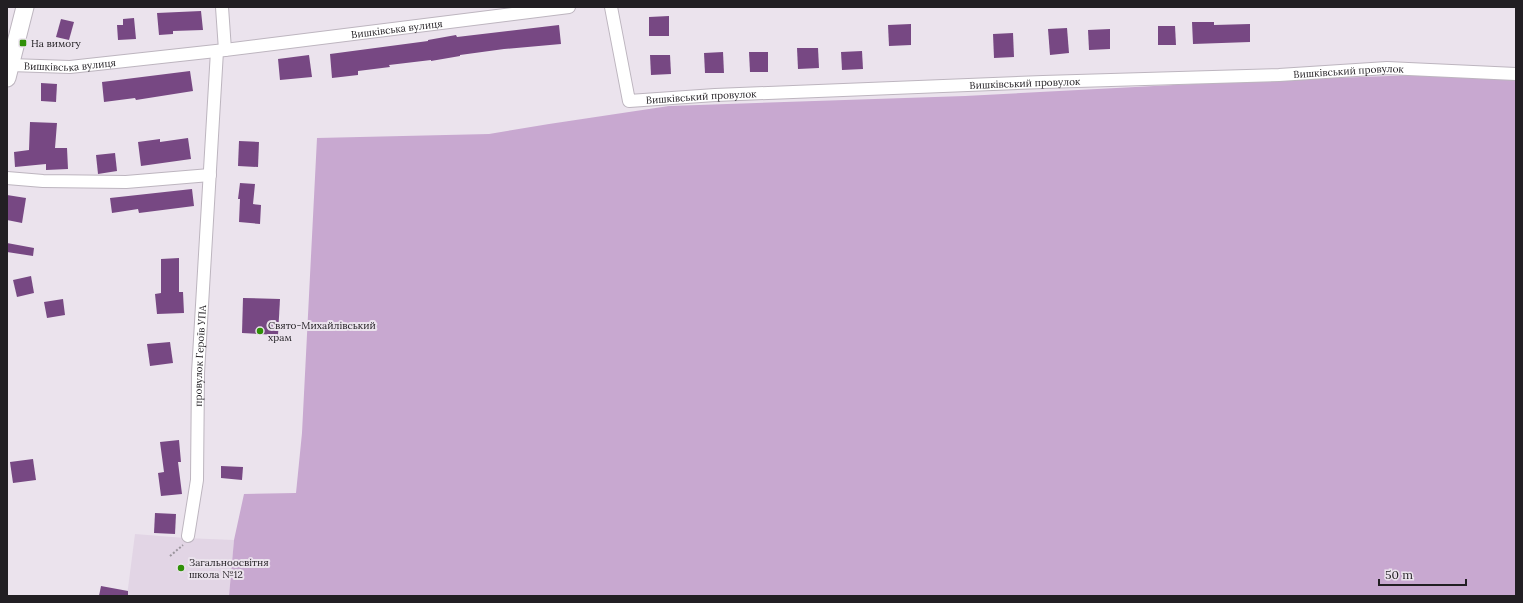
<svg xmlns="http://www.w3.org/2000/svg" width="1523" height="603" font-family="Lora,serif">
<rect width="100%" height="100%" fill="#ebe3ed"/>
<!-- built -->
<path fill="#e2d5e5" d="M135 534 185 538 234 540 229 596H127Z"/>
<!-- garden -->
<path fill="#c8a8d0" d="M1446 74 1516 75V596H229L234 540 244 494 296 493 302 433 317 138 489 134 549 124 669 106 965 96 1250 81Z"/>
<!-- building -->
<g fill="#774883">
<path d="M201 11 203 30 173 31V34L159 35 157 13Z"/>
<path d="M669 16V36H649V17Z"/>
<path d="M134 18 136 39 118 40 117 25H123V19Z"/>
<path d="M61 19 74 22 69 40 56 37Z"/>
<path d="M1192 22H1214V25L1250 24V42L1193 44Z"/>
<path d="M911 24V45L889 46 888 25Z"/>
<path d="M559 25 561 44 504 49 460 55V56L431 61V60L389 65 390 67 358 71V75L332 78 330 54 428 41V40L456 35 457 37Z"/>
<path d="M1158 26H1175L1176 45H1158Z"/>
<path d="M1067 28 1069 53 1050 55 1048 29Z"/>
<path d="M1110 29V49L1089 50 1088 30Z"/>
<path d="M1013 33 1014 57 994 58 993 34Z"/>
<path d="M797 48H818L819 68 798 69Z"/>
<path d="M862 51 863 69 842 70 841 52Z"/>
<path d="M723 52 724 73H705L704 53Z"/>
<path d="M749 52H768V72H750Z"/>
<path d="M309 55 312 77 280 80 278 59Z"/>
<path d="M650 55H670L671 74 651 75Z"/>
<path d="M190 71 193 91 136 100 135 98 104 102 102 82Z"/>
<path d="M41 83 57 84 56 102 41 101Z"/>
<path d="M30 122 57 123 55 148H67L68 169 46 170V164L15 167 14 152 29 150Z"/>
<path d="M188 138 191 159 141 166 138 142 160 139V142Z"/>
<path d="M239 141 259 142 258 167 238 166Z"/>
<path d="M115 153 117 171 98 174 96 155Z"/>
<path d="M240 183 255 184 253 204 261 205 260 224 239 222 240 199H238Z"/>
<path d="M192 189 194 206 139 213 138 209 112 213 110 198Z"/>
<path d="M7 195 26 198 22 223 7 220Z"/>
<path d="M7 243 34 248 33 256 7 252Z"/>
<path d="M179 258V292H183L184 313 157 314 155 294 161 293V259Z"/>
<path d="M31 276 34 293 17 297 13 280Z"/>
<path d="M243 298 280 299 278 335 242 333Z"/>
<path d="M63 299 65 315 47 318 44 302Z"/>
<path d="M170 342 173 363 150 366 147 344Z"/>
<path d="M179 440 181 462H178L182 494 161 496 158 473 164 472 160 442Z"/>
<path d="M33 459 36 480 13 483 10 462Z"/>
<path d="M221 466 243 467 242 480 221 478Z"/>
<path d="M155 513 176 514 175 534 154 533Z"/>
<path d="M101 586 128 591V596H99Z"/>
</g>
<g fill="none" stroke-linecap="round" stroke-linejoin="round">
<!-- street casing -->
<g stroke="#bdb5bf" stroke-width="14">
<g id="street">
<path d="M222 7 225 50"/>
<path id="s1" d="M611 7 629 101 715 95 1043 82 1279 75 1387 68 1516 74"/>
<path id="s2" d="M10 65 70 67 225 50 569 7"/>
<path d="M7 178 43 181 126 182 210 175"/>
<path id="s3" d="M188 536 197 480 198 373 217 51"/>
</g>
</g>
<!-- secondary casing -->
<g stroke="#bdb5bf" stroke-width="19">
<path id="secondary" d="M7 78 25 7"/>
</g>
<!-- path -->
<path stroke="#9b959d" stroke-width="2" stroke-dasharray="2 2" stroke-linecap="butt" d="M170 556 183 545"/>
<!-- street -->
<use href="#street" stroke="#fff" stroke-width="12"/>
<!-- secondary -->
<use href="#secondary" stroke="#fff" stroke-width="17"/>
</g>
<!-- markers -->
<g fill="#309008" stroke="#ebe3ed" stroke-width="1.5">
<rect x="19" y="39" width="8" height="8" rx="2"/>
<circle cx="260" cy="331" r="4"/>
<circle cx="181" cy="568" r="4"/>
</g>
<g text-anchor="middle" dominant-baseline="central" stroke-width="4" stroke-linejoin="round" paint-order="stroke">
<!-- street labels -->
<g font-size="10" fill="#221f23" stroke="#ebe3ed">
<text stroke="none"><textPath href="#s2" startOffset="389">Вишківська вулиця</textPath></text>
<text stroke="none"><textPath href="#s2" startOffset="60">Вишківська вулиця</textPath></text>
<text stroke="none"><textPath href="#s1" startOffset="816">Вишківський провулок</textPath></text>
<text stroke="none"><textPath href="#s1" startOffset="492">Вишківський провулок</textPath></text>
<text stroke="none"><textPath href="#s1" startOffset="168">Вишківський провулок</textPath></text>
<text stroke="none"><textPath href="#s3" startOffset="181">провулок Героїв УПА</textPath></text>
</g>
<!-- poi labels -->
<g font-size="10" fill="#221f23" stroke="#ebe3ed" text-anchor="start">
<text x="31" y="43">На вимогу</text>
<text x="268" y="325">Свято-Михайлівський<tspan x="268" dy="12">храм</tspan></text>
<text x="189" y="562">Загальноосвітня<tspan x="189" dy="12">школа №12</tspan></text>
</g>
</g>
<!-- border -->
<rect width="1523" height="603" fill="none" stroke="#221f23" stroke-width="16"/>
<!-- scale -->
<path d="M1379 579v6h87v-6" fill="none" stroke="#221f23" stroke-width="2"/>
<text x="1385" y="579" font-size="12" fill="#221f23" stroke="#ebe3ed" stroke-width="3" paint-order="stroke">50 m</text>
</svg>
